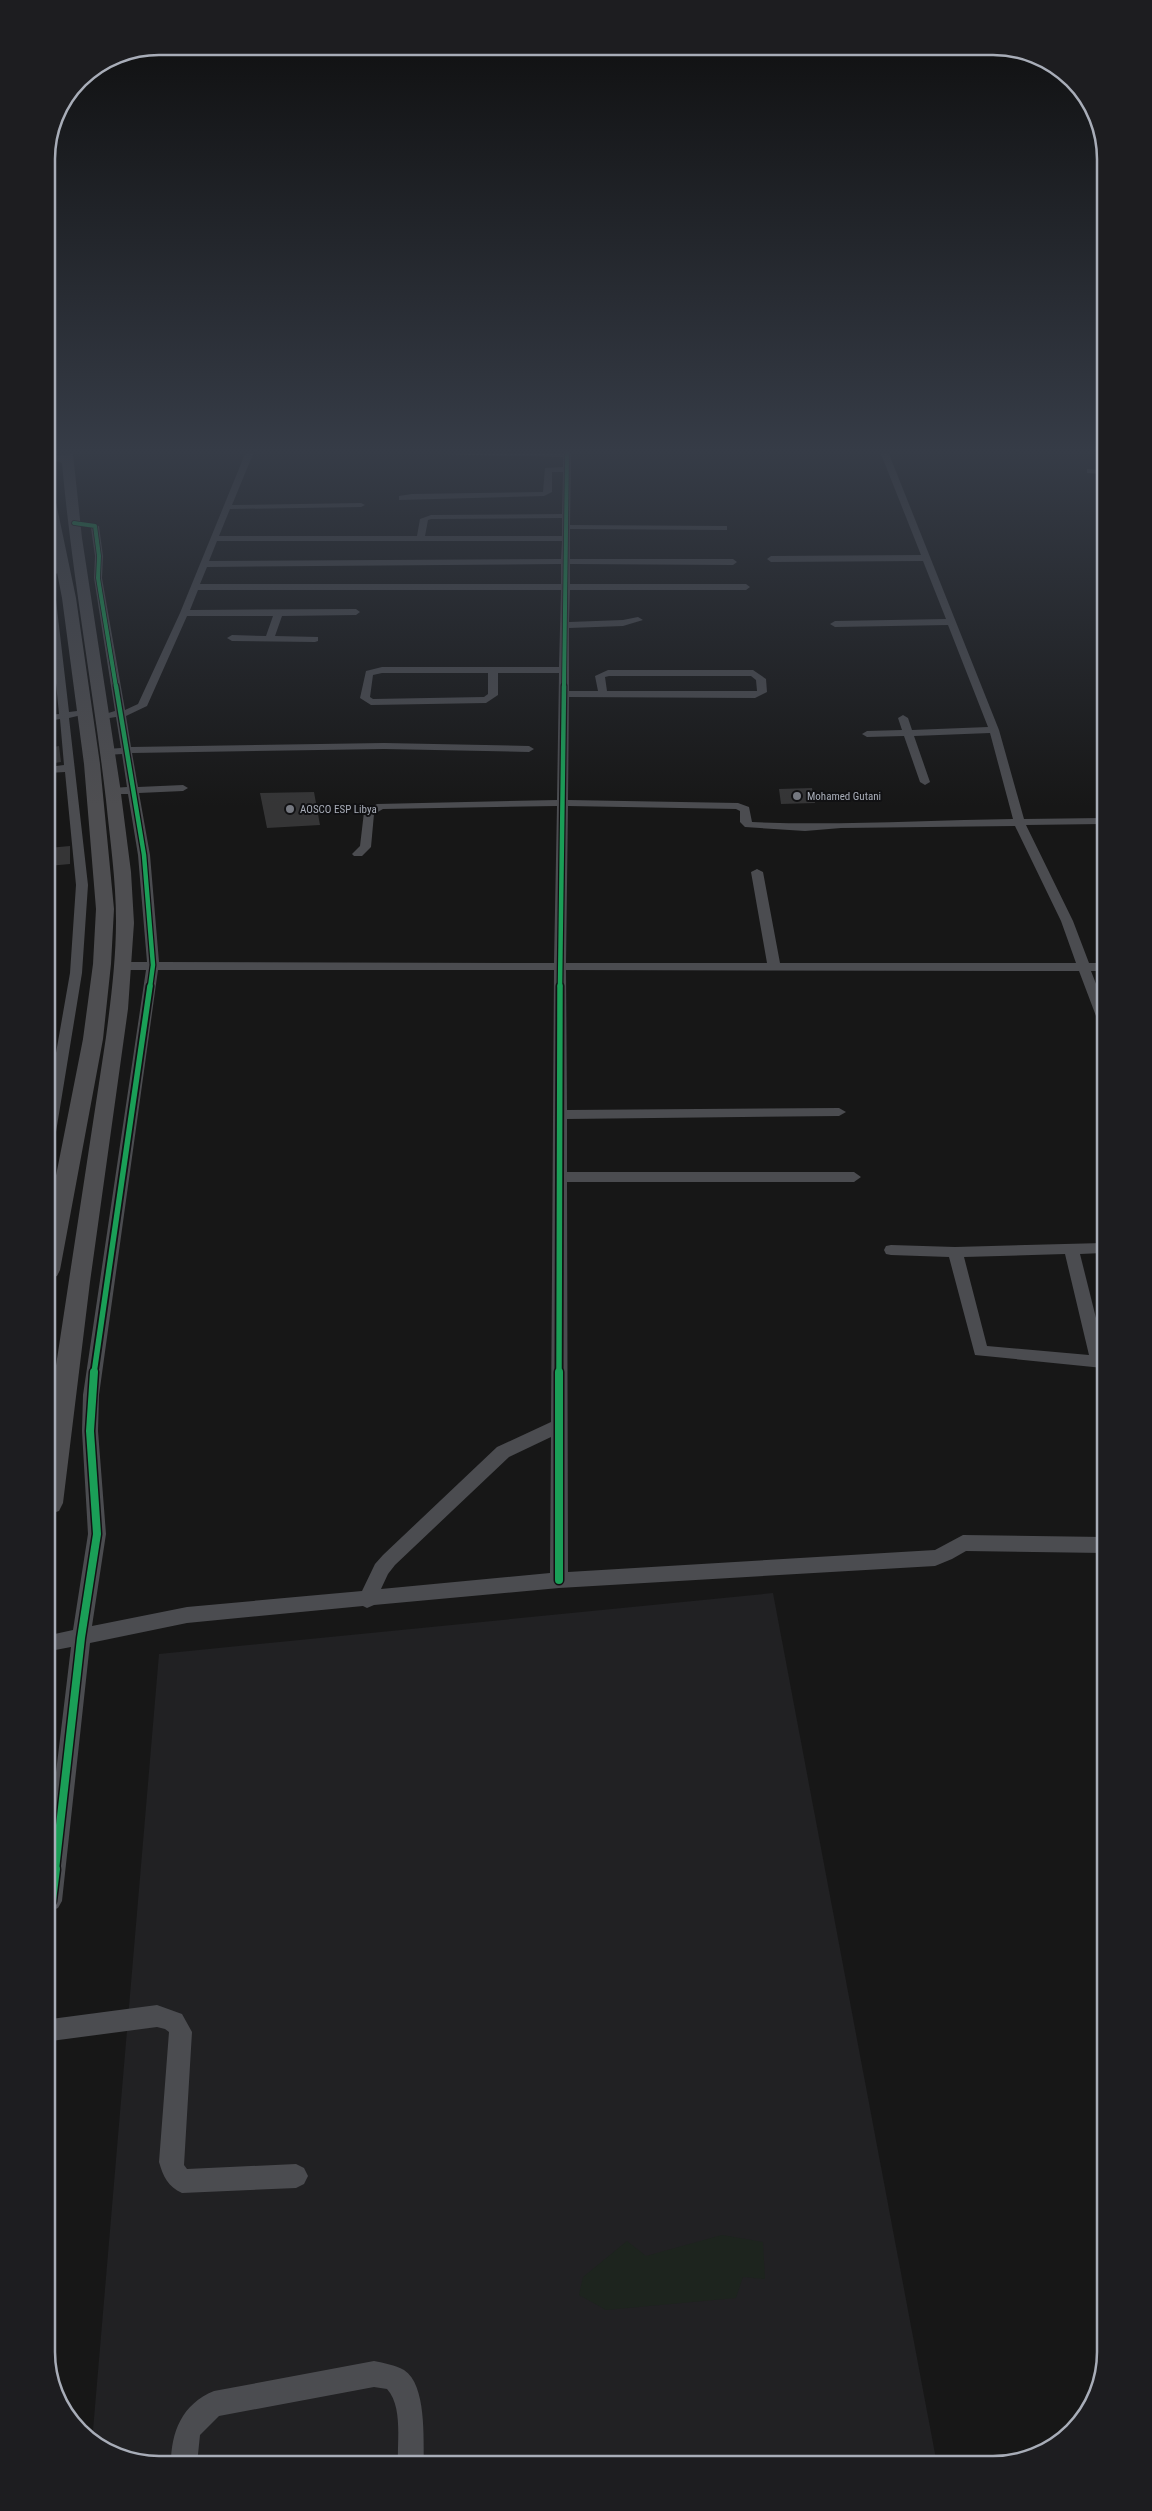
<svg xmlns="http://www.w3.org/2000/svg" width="1152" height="2511" font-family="'Roboto Condensed',sans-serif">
<rect width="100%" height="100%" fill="#171717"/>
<!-- built -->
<path fill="#212123" d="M773 1593 936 2459 152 2464 92 2442 159 1654Z"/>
<!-- green -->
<path fill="#1d241e" d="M722 2235 763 2242 765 2279 743 2277 736 2298 606 2310 579 2295 583 2277 627 2241 646 2256Z"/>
<!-- building -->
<g fill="#353536">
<path d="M59 746 61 762 48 764V748Z"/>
<path d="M812 788 815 803 781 804 779 789Z"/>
<path d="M314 792 320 825 267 828 260 793Z"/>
<path d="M70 846V864L48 866V848Z"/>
</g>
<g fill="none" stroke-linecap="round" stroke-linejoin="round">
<!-- minor -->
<g fill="#4b4c50" fill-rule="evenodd">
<path d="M245 454H253L232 505 361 503 365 505 361 507 230 509 219 536H417L420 519 431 515 562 514 563 472H552V492L544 496 399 500V496L412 494 543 492 545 468 563 467V457L430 454H571L570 525 727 526V530H724L570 529V559H733L737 562 733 565 570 564V584H746L750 587 746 590H570L569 622 623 620 638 617 643 620 623 626 569 628V691H598L595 676 608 670H753L766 679 767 692 755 698 569 697 568 800 738 803 749 807 752 822C837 826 927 820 1013 819L990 733 914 736 930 782 925 785 920 782 904 736 867 737 862 734 867 731 902 730 898 718 903 715 908 718 912 730 988 727 948 625 835 627 830 624 835 621 946 619 923 561 771 562 767 559 771 556 921 555 881 454H889L999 730 1024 819 1102 818V824L1026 825 1073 921 1089 963H1102V971H1091L1102 999V1020L1096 1016 1079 971 566 970 567 1110 839 1108 846 1112 839 1116 567 1119V1172H854L861 1177 854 1182H567L568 1572 935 1550 963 1535 1104 1537V1553L966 1551 952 1559 935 1566 559 1588 374 1605 367 1608 363 1606 187 1623 90 1643 62 1901 58 1908 51 1911V1814L71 1647 50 1651V1635L73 1630 88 1534 82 1431 83 1395 146 970H124L118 966 124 962H147L138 855 128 794H112L107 791 112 788 127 787 122 754 107 755 102 752 107 749 121 748 116 717 103 719 98 716 115 711 94 578 95 556 91 528 70 523 74 521 99 526 103 556 102 578 125 710 138 704 180 613ZM562 518V536H425L428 520 431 519ZM217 541H562L561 559 209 561ZM561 564V584H200L207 567ZM198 590H561L559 667H382L366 671 360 698 371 705 486 703 498 695V673H559L557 800 377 804 364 812 360 846 352 854 354 856H362L371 847 374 814 383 809 557 806 554 963 159 962 150 855 139 793 183 791 188 788 183 785 138 787 132 753 384 749 529 752 534 749 529 746 384 743 131 747 126 716 147 706 187 616H273L266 636 232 635 227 638 232 641 315 642 318 641V637L275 636 282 616 356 615 360 612 356 609 190 610ZM382 673H488V694L484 697 373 699 370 697 373 675ZM609 676H751L756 680 757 691H607L605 677ZM568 806 736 809 740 811V822L745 827 805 831 841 828 1015 826 1061 921 1076 963H780L763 872 757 869 751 872 767 963H566ZM158 970H554L551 1422 497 1447 383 1555 375 1564 362 1591 187 1607 92 1626 106 1534 98 1431 99 1395ZM551 1437 550 1573 381 1589 388 1574 395 1565 509 1457Z"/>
<path d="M1087 469 1101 470V474L1087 473Z"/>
<path d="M62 562 66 565 56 574V600L69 712 85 710 90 713 69 718 88 885 82 973 56 1132 49 1137V1093L70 973 76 885 65 772 48 773V767L64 765 60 719 48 721V715L59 714 48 601V573Z"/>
<path d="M1103 1243V1253L1080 1254 1103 1346V1368L975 1355 949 1257 891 1255 886 1254 884 1250 886 1246 891 1245 955 1247ZM1065 1254 1089 1355 987 1346 964 1257Z"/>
<path d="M157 2005 182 2014 192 2032 184 2165 187 2169 296 2164 304 2168 308 2176 304 2184 296 2188 182 2193C168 2187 163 2176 159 2162L169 2032 165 2029 157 2027 51 2041V2019Z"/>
<path d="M374 2361C384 2363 395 2365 404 2370 427 2385 423 2439 424 2463H398C397 2440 403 2407 387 2389L374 2387 219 2416 200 2435 197 2464H171C171 2432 182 2404 214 2391Z"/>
</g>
<!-- highway -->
<g fill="#4e4e51" fill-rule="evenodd">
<path d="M73 454 82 538 120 786 131 872 134 923 128 1009 90 1282 63 1503 59 1511 50 1514V1405L106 1037C111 999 116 960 116 921 116 880 110 840 106 800 93 688 72 576 62 463L56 461 47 462V456Z"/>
<path d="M47 485 53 488 76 598 100 764 114 909 111 964 103 1039 60 1270 57 1276 49 1278V1211L83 1039 93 964 96 909 84 764 62 598 47 521Z"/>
</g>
<!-- cycleway-far4 casing -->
<g stroke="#111113" stroke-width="5.5">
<g id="cycleway-far4">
<path d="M74 523 95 526 99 556 98 578 116 687"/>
<path d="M564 687 567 454"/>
</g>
</g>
<!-- cycleway-far3 casing -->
<g stroke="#111113" stroke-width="7">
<g id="cycleway-far3">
<path d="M116 686 144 855 153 965 150 987"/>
<path d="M560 987 564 686"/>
</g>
</g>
<!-- cycleway-far2 casing -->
<g stroke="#111113" stroke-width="9">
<g id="cycleway-far2">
<path d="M94 1373 150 986"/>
<path d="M559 1373 560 986"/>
</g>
</g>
<!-- cycleway-far1 casing -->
<g stroke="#111113" stroke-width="11">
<g id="cycleway-far1">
<path d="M559 1580V1372"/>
<path d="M55 1870 81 1638 97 1534 90 1431 94 1372"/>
</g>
</g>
<!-- cycleway casing -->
<g stroke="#111113" stroke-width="13">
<path id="cycleway" d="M51 1901 55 1869"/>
</g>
<!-- cycleway-far4 -->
<use href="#cycleway-far4" stroke="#1a9f57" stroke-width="4"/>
<!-- cycleway-far3 -->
<use href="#cycleway-far3" stroke="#1a9f57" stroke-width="4.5"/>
<!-- cycleway-far2 -->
<use href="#cycleway-far2" stroke="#1a9f57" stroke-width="5.5"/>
<!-- cycleway-far1 -->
<use href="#cycleway-far1" stroke="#1a9f57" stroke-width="8"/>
<!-- cycleway -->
<use href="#cycleway" stroke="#1a9f57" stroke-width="10"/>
</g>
<!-- sky -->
<linearGradient id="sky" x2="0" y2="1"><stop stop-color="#0d0d0d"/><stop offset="0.56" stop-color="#363c47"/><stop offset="1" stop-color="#363c47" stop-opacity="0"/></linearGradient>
<rect width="1152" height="806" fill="url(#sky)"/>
<!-- markers -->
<g fill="#757880" stroke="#111113" stroke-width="2">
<circle cx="797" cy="796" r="5"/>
<circle cx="290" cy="809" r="5"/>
</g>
<g text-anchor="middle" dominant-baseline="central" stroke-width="4" stroke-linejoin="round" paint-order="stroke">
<!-- far-poi labels -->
<g font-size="11" fill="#a8adb8" stroke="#111113" text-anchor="start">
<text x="807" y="796">Mohamed Gutani</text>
<text x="300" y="809">AOSCO ESP Libya</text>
</g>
</g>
<!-- crop -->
<path d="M0 0H1152V2511H0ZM159 55H993A104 104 0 0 1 1097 159V2352A104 104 0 0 1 993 2456H159A104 104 0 0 1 55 2352V159A104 104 0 0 1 159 55Z" fill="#1d1d20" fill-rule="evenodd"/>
<path fill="none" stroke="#a8adb8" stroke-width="2.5" d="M159 55H993A104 104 0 0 1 1097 159V2352A104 104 0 0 1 993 2456H159A104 104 0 0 1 55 2352V159A104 104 0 0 1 159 55Z"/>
</svg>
